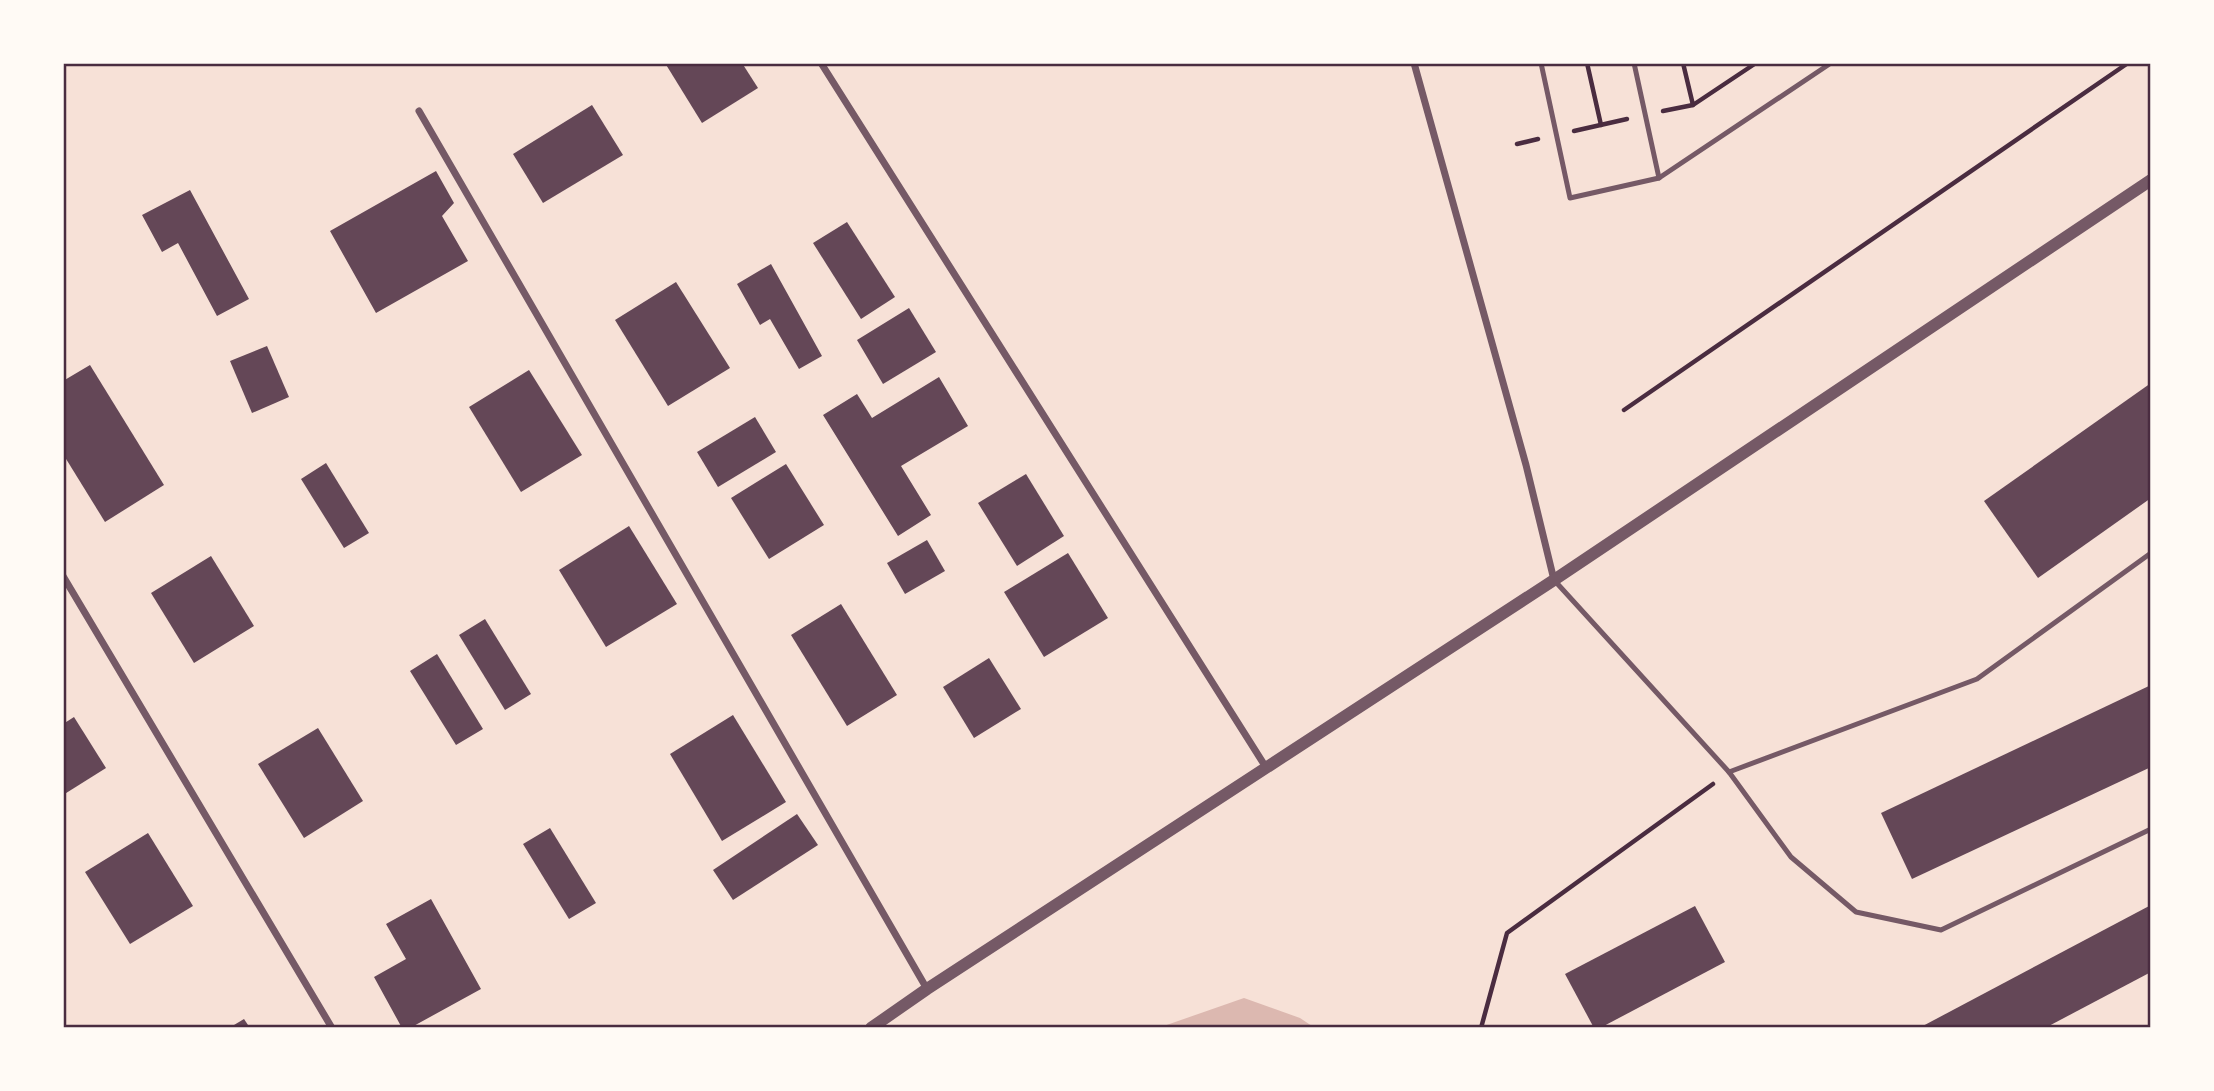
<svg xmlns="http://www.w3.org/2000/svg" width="2214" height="1091" font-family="'DM Sans',sans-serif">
<rect width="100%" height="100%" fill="#f7e1d7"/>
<!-- water -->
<path fill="#dcb8b0" d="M1244 998 1300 1018 1315 1028H1158Z"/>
<!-- building -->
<g fill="#644757">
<path d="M665 63H742L758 88 702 123Z"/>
<path d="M592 105 623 155 543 203 513 154Z"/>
<path d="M436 171 454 203 442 216 468 261 376 313 330 231Z"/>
<path d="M190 190 249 299 217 316 178 243 162 252 142 215Z"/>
<path d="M847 222 895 297 861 319 813 243Z"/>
<path d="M771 264 822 356 799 369 770 319 760 325 737 284Z"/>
<path d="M676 282 730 368 668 406 615 320Z"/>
<path d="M909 308 936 352 883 384 857 340Z"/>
<path d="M267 346 289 397 252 413 230 361Z"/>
<path d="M90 365 164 485 105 522 63 454V381Z"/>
<path d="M529 370 582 455 521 492 469 407Z"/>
<path d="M939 377 968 426 901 466 931 515 898 536 823 415 857 394 872 418Z"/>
<path d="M2151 383V498L2038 578 1984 501Z"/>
<path d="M755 417 776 452 718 487 697 452Z"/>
<path d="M326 463 369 533 344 548 301 479Z"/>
<path d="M786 464 824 525 769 559 731 498Z"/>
<path d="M1026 474 1064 536 1017 566 978 503Z"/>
<path d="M629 526 677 604 606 647 559 570Z"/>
<path d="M927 540 945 571 905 594 887 563Z"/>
<path d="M1068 553 1108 618 1044 657 1004 592Z"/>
<path d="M211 556 254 626 194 663 151 593Z"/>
<path d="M841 604 897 695 847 726 791 635Z"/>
<path d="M485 619 531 694 505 710 459 635Z"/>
<path d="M437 654 483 729 456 745 410 671Z"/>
<path d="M989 658 1021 709 974 738 943 687Z"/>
<path d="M2151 685V767L1912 879 1881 813Z"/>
<path d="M733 715 786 802 722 841 670 754Z"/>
<path d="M74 717 106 768 63 795V724Z"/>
<path d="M318 728 363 801 304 838 258 764Z"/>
<path d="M797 814 818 845 733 900 713 870Z"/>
<path d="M550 828 596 903 569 919 523 844Z"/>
<path d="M148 833 193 906 130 944 85 872Z"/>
<path d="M431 899 481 989 410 1028H402L374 977 406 959 386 924Z"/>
<path d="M2151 905V972L2045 1028H1919Z"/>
<path d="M1695 906 1725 962 1600 1028H1594L1565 974Z"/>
<path d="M244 1019 250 1028H229Z"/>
</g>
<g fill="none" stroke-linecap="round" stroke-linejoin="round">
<!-- path -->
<g stroke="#4a2c40" stroke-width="4.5">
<path d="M1587 63 1601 125"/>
<path d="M1683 63 1693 105 1756 63"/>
<path d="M1663 111 1693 105"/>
<path d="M1574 131 1627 119"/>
<path d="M1517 144 1538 139"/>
<path d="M1624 410 2128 63"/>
<path d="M1481 1028 1507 933 1713 784"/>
</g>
<!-- service -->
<g stroke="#755966" stroke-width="5">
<path d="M1541 63 1570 198 1659 178 1831 63"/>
<path d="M1634 63 1659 178"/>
<path d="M1554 580 1729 772 1791 857 1856 912 1941 930 2151 829"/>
<path d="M1729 772 1977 679 2151 553"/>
</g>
<!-- minor -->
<g stroke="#755966" stroke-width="7">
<path d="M821 63 1267 769"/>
<path d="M1414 63 1526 465 1554 580"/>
<path d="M419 111 927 989"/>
<path d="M63 576 332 1028"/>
</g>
<!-- tertiary -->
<path stroke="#755966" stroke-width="12" d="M871 1028 927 989 1554 580 2151 180"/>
</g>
<!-- border -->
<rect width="2214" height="1091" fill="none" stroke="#fffaf5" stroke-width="130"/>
<rect x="65" y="65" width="2084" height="961" fill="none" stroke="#4a2c40" stroke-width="2.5"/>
</svg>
